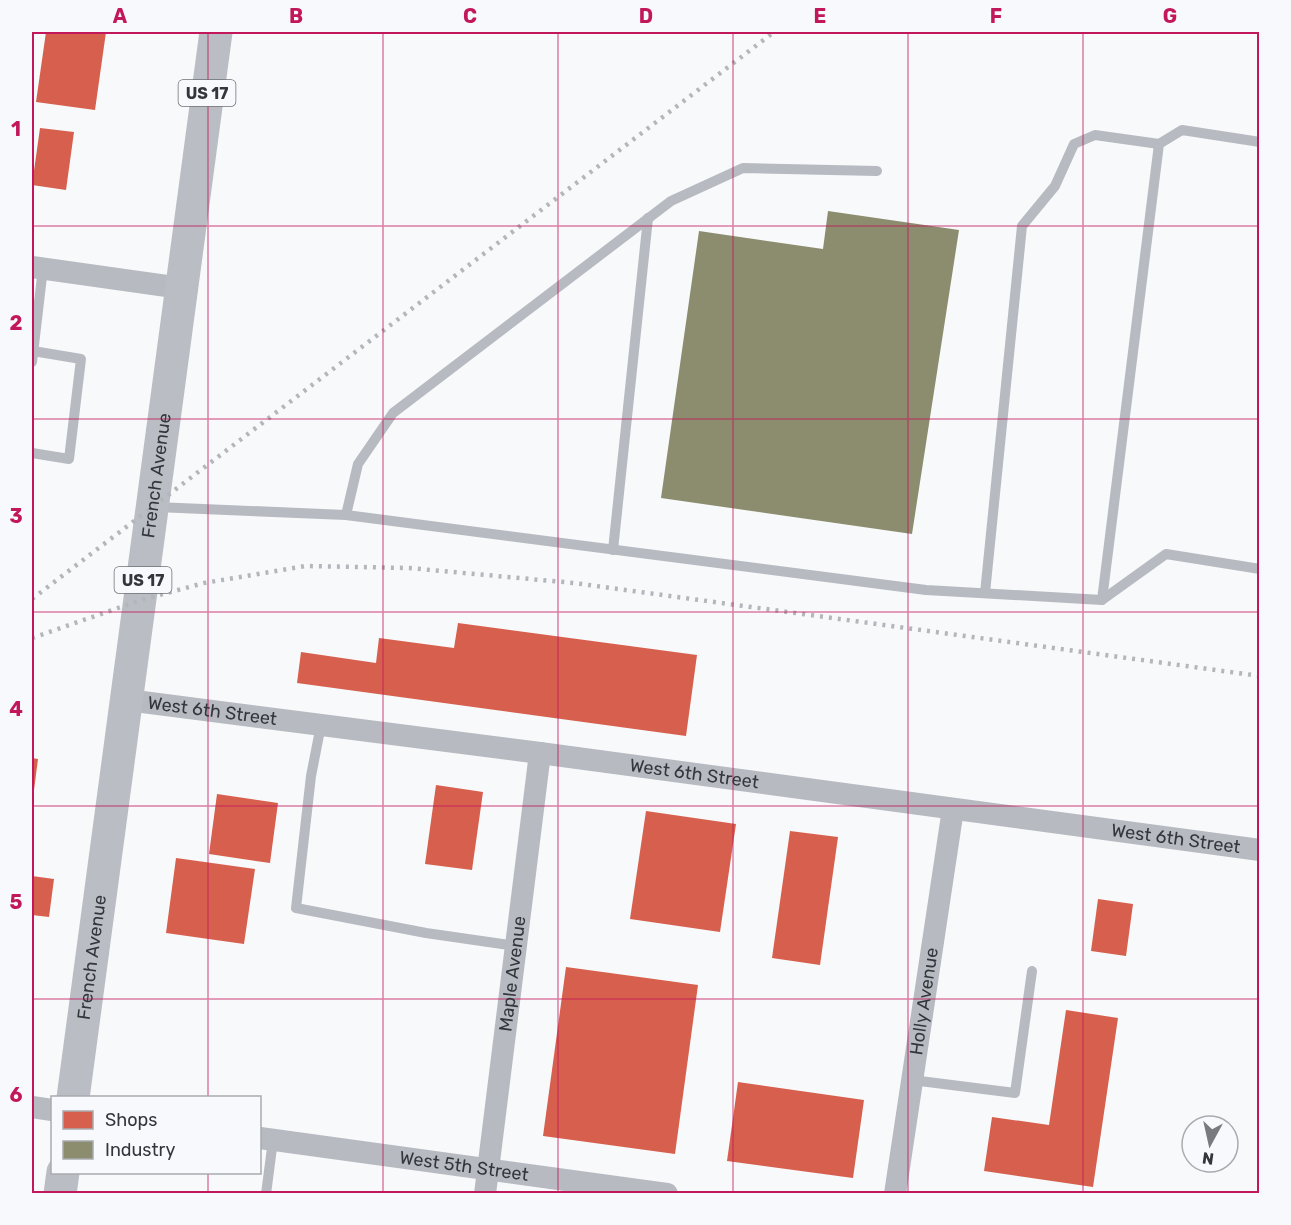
<svg xmlns="http://www.w3.org/2000/svg" width="1291" height="1225" font-family="Rubik,sans-serif">
<rect width="100%" height="100%" fill="#f8f9fb"/>
<!-- shops -->
<g fill="#d6604d">
<path d="M46 32H106L95 110 36 102Z"/>
<path d="M40 128 74 132 66 190 32 185Z"/>
<path d="M458 623 697 655 686 736 297 683 301 652 376 663 379 638 454 648Z"/>
<path d="M32 758 38 759 33 798H32Z"/>
<path d="M436 785 483 792 472 870 425 864Z"/>
<path d="M217 794 278 803 270 863 209 854Z"/>
<path d="M646 811 736 824 720 932 630 919Z"/>
<path d="M790 831 838 837 820 965 772 958Z"/>
<path d="M176 858 255 869 244 944 166 933Z"/>
<path d="M32 876 54 879 49 917 32 915Z"/>
<path d="M1098 899 1133 904 1126 956 1091 951Z"/>
<path d="M566 967 698 985 675 1154 543 1136Z"/>
<path d="M1066 1010 1118 1018 1093 1187 984 1171 992 1117 1049 1125Z"/>
<path d="M738 1082 864 1100 853 1178 727 1161Z"/>
</g>
<!-- industry -->
<path fill="#8c8c6e" d="M828 211 959 230 912 534 661 498 699 231 823 249Z"/>
<g fill="none" stroke-linecap="round" stroke-linejoin="round">
<!-- lane -->
<g stroke="#b7bac0" stroke-width="10">
<path d="M32 362 43 268"/>
<path d="M32 453 69 459 81 359 33 351"/>
<path d="M156 507 346 515 926 590 1102 600 1166 554 1260 569"/>
<path d="M346 515 358 464 393 413 671 201 743 168 877 171"/>
<path d="M613 550 648 218"/>
<path d="M985 593 1022 226 1055 186 1074 144 1095 135 1159 144"/>
<path d="M1102 600 1159 144 1182 130 1260 142"/>
<path d="M321 725 311 776 296 908 426 933 516 946"/>
<path d="M912 1080 1015 1093 1032 971"/>
<path d="M266 1194 273 1140"/>
</g>
<!-- street -->
<g stroke="#b7bac0" stroke-width="22">
<path d="M32 267 181 288"/>
<path id="s1" d="M127 700 540 753 1260 850"/>
<path d="M32 1107 52 1110"/>
<path id="s2" d="M260 1138 667 1194"/>
<path id="s3" d="M485 1194 540 753"/>
<path id="s4" d="M895 1194 953 809"/>
</g>
<!-- primary -->
<g stroke="#babdc3" stroke-width="33">
<path id="s5" d="M73 1098 216 32"/>
<path d="M60 1194 63 1172"/>
</g>
<!-- rail -->
<g stroke="#b3b6ba" stroke-width="4.5" stroke-dasharray="3 6" stroke-linecap="butt">
<path d="M32 599 774 32"/>
<path d="M32 638 141 600 204 583 306 566 409 568 574 583 1260 676"/>
</g>
</g>
<!-- grid -->
<path fill="none" stroke="#c2185b" stroke-width="1.5" stroke-opacity="0.55" d="M208 32V1098M383 32V1194M558 32V1194M733 32V1194M908 32V1194M1083 32V1194M32 226H1260M32 419H1260M32 612H1260M32 806H1260M32 999H1260M208 1172V1194"/>
<g text-anchor="middle" dominant-baseline="central" stroke-width="6" stroke-linejoin="round" paint-order="stroke">
<!-- shield labels -->
<g fill="#f7f9fc" stroke="#6e7076" stroke-width="1.5">
<rect x="178.5" y="80" width="57" height="26" rx="4.5"/>
<rect x="114.5" y="567" width="57" height="26" rx="4.5"/>
</g>
<g font-size="16" font-weight="bold" fill="#33363c">
<text x="207" y="93">US 17</text>
<text x="143" y="580">US 17</text>
</g>
<!-- street labels -->
<g font-size="18" fill="#33363c" stroke="#f7f9fc">
<text stroke="none"><textPath href="#s5" startOffset="628">French Avenue</textPath></text>
<text stroke="none"><textPath href="#s1" startOffset="86">West 6th Street</textPath></text>
<text stroke="none"><textPath href="#s1" startOffset="572">West 6th Street</textPath></text>
<text stroke="none"><textPath href="#s1" startOffset="1058">West 6th Street</textPath></text>
<text stroke="none"><textPath href="#s5" startOffset="142">French Avenue</textPath></text>
<text stroke="none"><textPath href="#s3" startOffset="222">Maple Avenue</textPath></text>
<text stroke="none"><textPath href="#s4" startOffset="195">Holly Avenue</textPath></text>
<text stroke="none"><textPath href="#s2" startOffset="206">West 5th Street</textPath></text>
</g>
</g>
<!-- border -->
<rect width="1291" height="1225" fill="none" stroke="#f7f9fc" stroke-width="66"/>
<!-- legend -->
<rect x="51" y="1096" width="210" height="78" fill="#f7f9fc" stroke="#a9abaf" stroke-width="1.5"/>
<rect x="63" y="1111" width="30" height="18" fill="#d6604d" stroke="#a9abaf" stroke-width="1.5"/>
<text x="105" y="1126" font-size="18" fill="#33363c">Shops</text>
<rect x="63" y="1141" width="30" height="18" fill="#8c8c6e" stroke="#a9abaf" stroke-width="1.5"/>
<text x="105" y="1156" font-size="18" fill="#33363c">Industry</text>
<!-- north arrow -->
<g transform="translate(1210 1144) rotate(188)"><circle r="28" fill="#f7f9fc" stroke="#a9abaf" stroke-width="1.5"/>
<path d="M0-4.5L10 22L0 15L-10 22Z" fill="#787a7f"/>
<text y="-9" font-size="16" font-weight="bold" text-anchor="middle" fill="#33363c">N</text>
</g>
<rect x="33" y="33" width="1225" height="1159" fill="none" stroke="#c2185b" stroke-width="2"/>
<g font-size="20" text-anchor="middle" font-weight="bold" fill="#c2185b">
<text x="120" y="23">A</text>
<text x="296" y="23">B</text>
<text x="470" y="23">C</text>
<text x="646" y="23">D</text>
<text x="820" y="23">E</text>
<text x="996" y="23">F</text>
<text x="1170" y="23">G</text>
<text x="16" y="136">1</text>
<text x="16" y="330">2</text>
<text x="16" y="523">3</text>
<text x="16" y="716">4</text>
<text x="16" y="909">5</text>
<text x="16" y="1102">6</text>
</g>
</svg>
